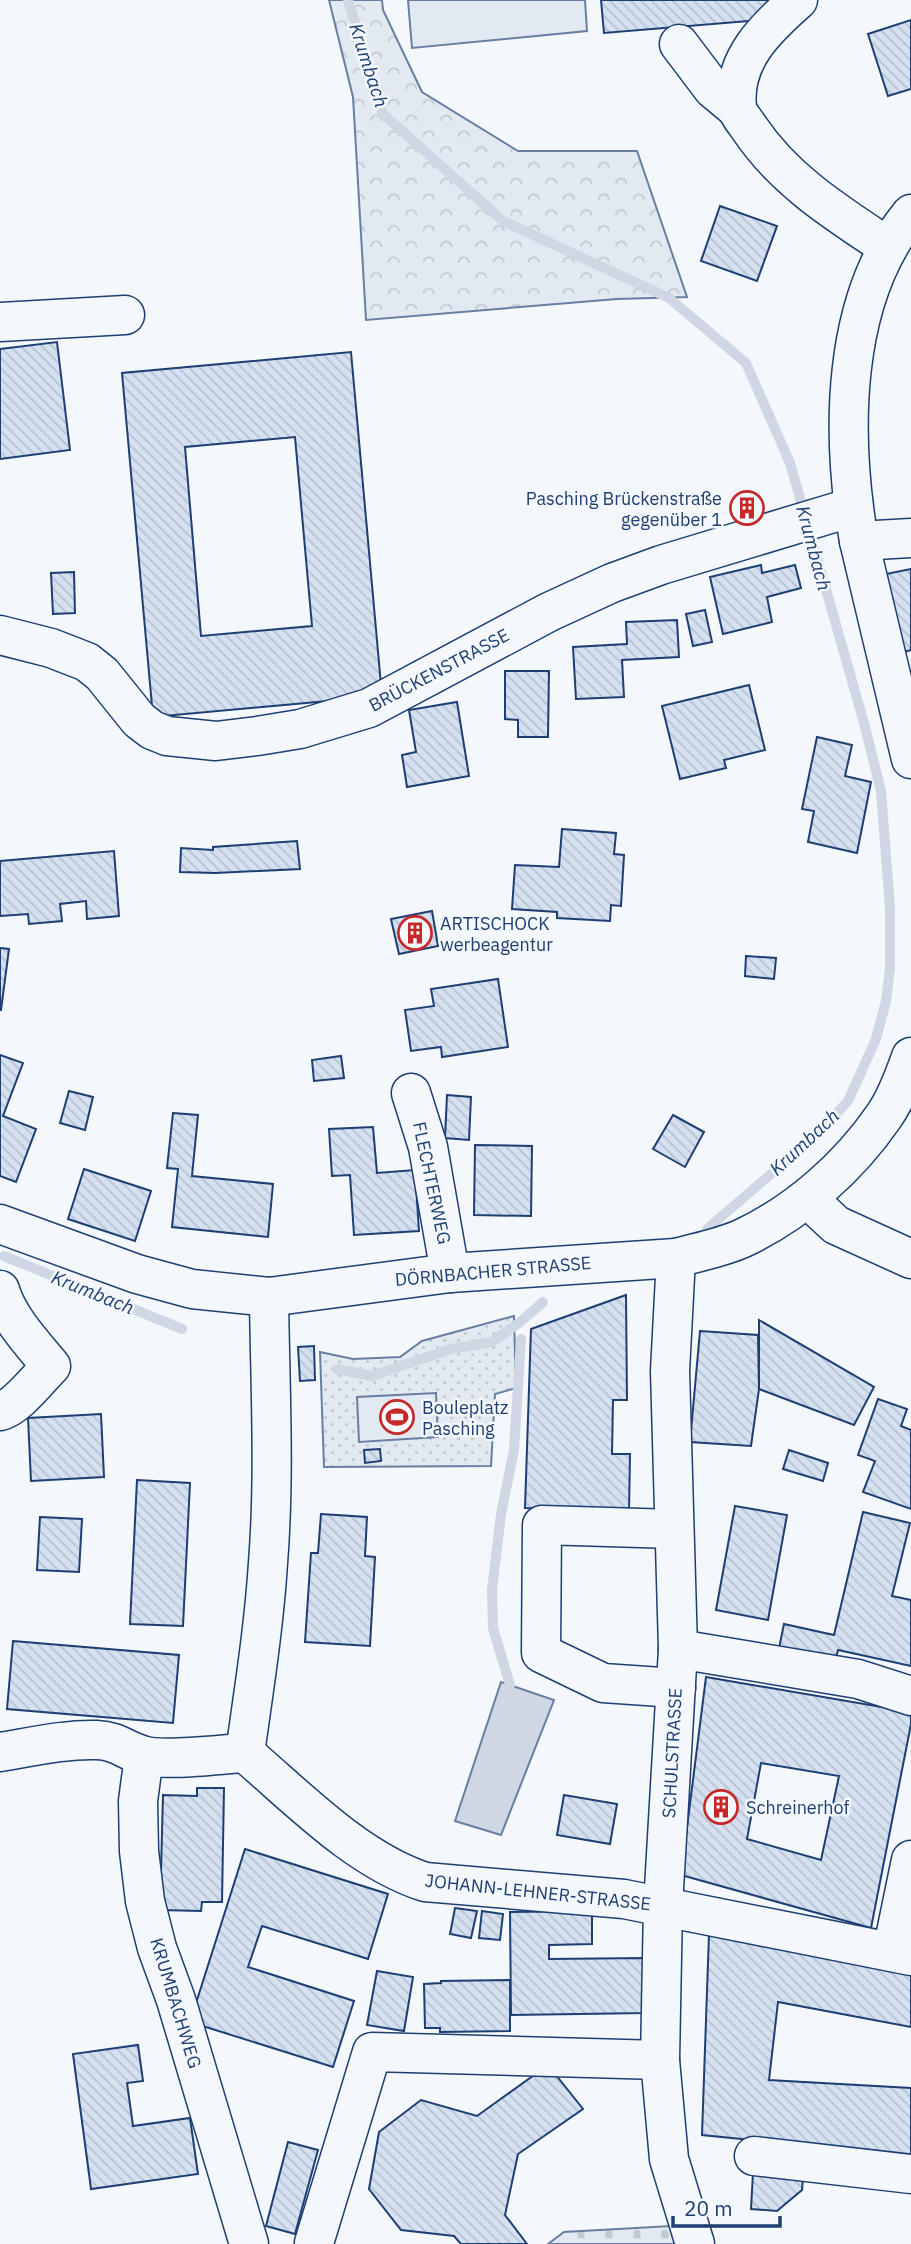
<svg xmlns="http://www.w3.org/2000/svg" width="911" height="2244" font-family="'IBM Plex Sans',sans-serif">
<defs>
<pattern id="grass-dots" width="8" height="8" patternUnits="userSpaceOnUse" patternTransform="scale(1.75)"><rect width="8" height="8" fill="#e3e9f0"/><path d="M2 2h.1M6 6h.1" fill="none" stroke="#c2c9d1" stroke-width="1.8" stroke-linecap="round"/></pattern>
<pattern id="forest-crowns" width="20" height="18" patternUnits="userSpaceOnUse" patternTransform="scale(1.75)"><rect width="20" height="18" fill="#e3e9f0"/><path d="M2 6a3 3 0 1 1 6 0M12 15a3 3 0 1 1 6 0" fill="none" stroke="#c2c9d1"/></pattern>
<pattern id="cemetery-stones" width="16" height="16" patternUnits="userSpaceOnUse" patternTransform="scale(1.75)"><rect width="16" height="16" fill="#e3e9f0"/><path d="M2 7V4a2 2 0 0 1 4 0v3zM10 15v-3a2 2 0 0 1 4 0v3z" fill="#c2c9d1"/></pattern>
<pattern id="building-back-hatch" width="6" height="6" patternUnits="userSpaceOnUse" patternTransform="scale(1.75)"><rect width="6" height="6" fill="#d5e0f0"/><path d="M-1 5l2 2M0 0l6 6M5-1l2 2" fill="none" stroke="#b6c1d1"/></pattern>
</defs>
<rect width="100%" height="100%" fill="#f4f7fb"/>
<!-- grass -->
<path fill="url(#grass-dots)" stroke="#687fa3" stroke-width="2" d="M514 1316 516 1388 495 1394 491 1466 324 1467 320 1352 353 1359 400 1357 422 1341Z"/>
<!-- forest -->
<path fill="url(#forest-crowns)" stroke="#687fa3" stroke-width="2" d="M329 0H382L383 10 422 92 518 151H637L687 297 617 299 366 320 353 97Z"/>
<!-- cemetery -->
<path fill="url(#cemetery-stones)" stroke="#687fa3" stroke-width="2" d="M671 2226 676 2244H548L564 2232Z"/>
<!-- pitch -->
<g fill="#e3e9f0" stroke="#687fa3" stroke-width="2">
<path d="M408 0H585L587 31 412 48Z"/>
<path d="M436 1393 438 1437 359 1442 357 1397Z"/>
</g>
<!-- water -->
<path fill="#cfd7e4" stroke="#687fa3" stroke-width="2" d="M501 1682 554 1700 501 1835 455 1821Z"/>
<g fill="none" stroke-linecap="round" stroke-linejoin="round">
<!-- stream -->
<g stroke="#cfd7e4" stroke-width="10">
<path d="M348 0 383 114 503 221 669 298 746 363 790 463 864 723 881 791 890 908V968L886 1001 876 1039 848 1101 821 1131 707 1229"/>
<path d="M4 1256 182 1329"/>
<path d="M337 1369 372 1376 451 1349 492 1342 519 1323 543 1302"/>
<path d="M510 1685 493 1628 492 1590 501 1514 514 1450 521 1339"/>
</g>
</g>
<!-- building -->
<g fill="url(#building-back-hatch)" stroke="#1d3f73" stroke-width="2" fill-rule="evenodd">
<path d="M601 0H772L774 19 604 33Z"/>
<path d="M911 20V89L888 96 868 34Z"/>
<path d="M720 206 777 226 757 281 701 261Z"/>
<path d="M57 342 70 450 0 459V349Z"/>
<path d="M351 352 382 696 153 717 122 373ZM295 437 312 626 201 636 185 447Z"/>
<path d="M754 498 758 514 741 518 737 501Z"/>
<path d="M761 565 762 573 795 565 801 588 767 597 772 622 723 634 710 577Z"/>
<path d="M911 569V650L904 652 886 574Z"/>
<path d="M74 572 75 613 53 614 51 573Z"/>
<path d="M705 610 712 642 693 646 686 614Z"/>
<path d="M677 620 679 657 622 660 624 697 576 699 573 647 627 644 626 622Z"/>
<path d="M505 671H549L548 737H518V720L505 719Z"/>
<path d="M749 685 765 750 724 760 726 768 680 779 662 706Z"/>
<path d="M457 702 469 776 407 787 402 755 416 752 409 710Z"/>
<path d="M817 737 852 745 845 776 871 782 857 853 808 842 814 811 802 809Z"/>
<path d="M562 829 616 833 614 854 624 855 621 906 611 905 610 921 557 918V912L512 909 515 865 559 867Z"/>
<path d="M297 841 300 869 215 873 180 872 181 848 213 850V847Z"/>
<path d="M114 851 119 916 87 919 86 901 60 904 62 921 29 924 28 914 0 916V861Z"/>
<path d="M432 911 438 946 399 954 391 919Z"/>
<path d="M0 948 9 949 1 1010H0Z"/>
<path d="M746 956 776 958 774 979 745 976Z"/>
<path d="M498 979 508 1047 442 1057 441 1047 411 1051 405 1010 434 1006 431 989Z"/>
<path d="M0 1055 23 1063 3 1116 36 1129 16 1182 0 1176Z"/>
<path d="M341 1056 344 1078 314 1081 312 1060Z"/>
<path d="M69 1091 93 1097 85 1130 60 1123Z"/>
<path d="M447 1095 471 1097 469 1140 445 1138Z"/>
<path d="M173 1113 198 1115 192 1176 273 1184 268 1237 172 1227 178 1169 167 1168Z"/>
<path d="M673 1115 704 1132 685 1167 653 1149Z"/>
<path d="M373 1127 377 1173 415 1170 419 1231 354 1235 350 1175 332 1176 329 1129Z"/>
<path d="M475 1145 532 1146 531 1216 474 1215Z"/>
<path d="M84 1169 151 1191 135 1241 68 1219Z"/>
<path d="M626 1295 627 1400H613L612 1454H630L629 1512 525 1508 531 1329Z"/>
<path d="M759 1320 874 1387 854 1425 759 1389Z"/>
<path d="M700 1331 758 1335 759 1389 751 1446 690 1442Z"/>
<path d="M314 1346 315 1380 300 1381 298 1347Z"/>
<path d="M878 1399 907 1409 901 1426 911 1430V1509L863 1492 875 1461 858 1455Z"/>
<path d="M101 1414 104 1477 31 1481 28 1418Z"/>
<path d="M380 1449 381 1461 365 1463 364 1450Z"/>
<path d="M789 1450 828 1463 823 1481 783 1469Z"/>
<path d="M137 1480 190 1483 183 1626 130 1624Z"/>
<path d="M735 1506 787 1515 768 1620 716 1610Z"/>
<path d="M863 1512 910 1523 892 1596 911 1600V1666L838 1650 834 1665 778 1653 784 1624 834 1635Z"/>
<path d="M321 1514 367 1517 365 1556 375 1557 370 1646 305 1642 311 1553H318Z"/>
<path d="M40 1517 82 1519 79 1572 37 1570Z"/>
<path d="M13 1641 179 1655 173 1723 7 1709Z"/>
<path d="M706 1677 911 1712V1724L871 1928 681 1875ZM761 1763 839 1776 821 1860 747 1839Z"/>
<path d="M197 1788H224L222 1902H202L201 1911 160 1910 163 1795 197 1796Z"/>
<path d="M564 1795 617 1804 610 1844 557 1835Z"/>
<path d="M245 1849 388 1894 368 1959 262 1926 248 1967 354 2001 333 2067 190 2022Z"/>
<path d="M455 1908 477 1911 471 1938 450 1934Z"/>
<path d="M482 1911 503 1914 500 1940 479 1938Z"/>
<path d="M592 1911V1944L549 1945V1959L646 1958 647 2013 511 2015 510 1912Z"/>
<path d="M709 1934 911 1968V2027L778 2002 769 2080 911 2088V2156L702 2135Z"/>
<path d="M377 1971 413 1977 404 2031 367 2025Z"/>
<path d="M510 1980V2031L440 2032V2028H425L424 1984 441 1983V1981Z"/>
<path d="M138 2045 143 2081 127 2083 133 2126 190 2118 198 2174 91 2189 73 2054Z"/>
<path d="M548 2065 583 2109 518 2154 505 2215 527 2244H461L454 2236 401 2230 369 2189 379 2132 421 2100 477 2116Z"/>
<path d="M288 2142 318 2150 295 2234 266 2226Z"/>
<path d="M753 2173 803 2177 802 2190 777 2211 751 2209Z"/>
</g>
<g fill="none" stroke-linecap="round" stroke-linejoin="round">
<!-- minor casing -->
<g stroke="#1d3f73" stroke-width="41">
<g id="minor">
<path d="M798 0C766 28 732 60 737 107 738 114 746 123 750 129 785 181 837 213 888 247"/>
<path d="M679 44 713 89 737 109"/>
<path d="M911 214C840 300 841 436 859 541L911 759"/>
<path d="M0 322 125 315"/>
<path d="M859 541 911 538"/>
<path d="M0 635 51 648 87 662 102 674 139 720 152 730 167 736 216 741 257 736 300 729 369 708 549 612 612 583 661 565 853 507"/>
<path d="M411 1093 428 1147 450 1273"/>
<path d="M808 1199 836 1225 911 1259"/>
<path d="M0 1224 137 1274 192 1289 269 1297 450 1273 676 1258C698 1252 721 1248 743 1238 798 1212 849 1167 884 1116 896 1099 904 1077 911 1057"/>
<path d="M676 1258 670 1371 678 1649 663 1906 660 2060 669 2159 695 2244"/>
<path d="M0 1290C8 1318 32 1343 51 1366 39 1378 16 1408 0 1411"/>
<path d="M674 1529 542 1525 541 1653 603 1683 676 1688"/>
<path d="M678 1649 858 1679 911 1696"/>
<path d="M0 1752C31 1747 65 1739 97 1740 118 1741 124 1750 142 1755 162 1762 222 1754 245 1753"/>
<path d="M245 1753C299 1799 357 1860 425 1882L624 1899 911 1956"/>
<path d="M245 1753C254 1689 264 1626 268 1563 275 1474 270 1385 269 1297"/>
<path d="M144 1756 138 1801 139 1851 145 1901 157 1948 176 2000 249 2244"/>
<path d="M892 1952 911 1860"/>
<path d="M754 2156 911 2174"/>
<path d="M314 2243 372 2052 660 2060"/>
</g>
</g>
<!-- minor -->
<use href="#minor" stroke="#f4f7fb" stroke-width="38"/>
</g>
<!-- icons -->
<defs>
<g id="building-ring" transform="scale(1.75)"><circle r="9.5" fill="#f4f7fb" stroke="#c62828" stroke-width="1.5"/><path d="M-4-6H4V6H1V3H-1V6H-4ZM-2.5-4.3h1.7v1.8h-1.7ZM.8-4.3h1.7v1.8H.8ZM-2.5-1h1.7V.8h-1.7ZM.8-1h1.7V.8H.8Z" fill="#c62828"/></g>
<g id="stadium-ring" transform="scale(1.75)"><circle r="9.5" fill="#f4f7fb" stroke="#c62828" stroke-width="1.5"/><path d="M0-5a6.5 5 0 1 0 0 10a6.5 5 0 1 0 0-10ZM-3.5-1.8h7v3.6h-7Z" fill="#c62828"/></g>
</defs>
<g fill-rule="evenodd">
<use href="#building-ring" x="747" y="508"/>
<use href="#building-ring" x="415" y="933"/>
<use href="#stadium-ring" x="397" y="1417"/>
<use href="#building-ring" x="721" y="1807"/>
</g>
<g text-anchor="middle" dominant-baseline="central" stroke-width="5" stroke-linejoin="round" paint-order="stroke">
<!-- poi labels -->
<g font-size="18" fill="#1d3f73" stroke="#f4f7fb" text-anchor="start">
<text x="722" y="498" text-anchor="end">Pasching Brückenstraße<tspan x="722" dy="21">gegenüber 1</tspan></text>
<text x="440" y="923">ARTISCHOCK<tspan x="440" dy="21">werbeagentur</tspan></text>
<text x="422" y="1407">Bouleplatz<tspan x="422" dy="21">Pasching</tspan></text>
<text x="746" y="1807">Schreinerhof</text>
</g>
<!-- street labels -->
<g font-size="18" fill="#1d3f73" stroke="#f4f7fb">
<text transform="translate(439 670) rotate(-28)">BRÜCKENSTRASSE</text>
<text transform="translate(432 1183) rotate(78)">FLECHTERWEG</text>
<text transform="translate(493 1271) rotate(-5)">DÖRNBACHER STRASSE</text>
<text transform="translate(672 1753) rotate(-87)">SCHULSTRASSE</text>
<text transform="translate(538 1892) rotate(6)">JOHANN-LEHNER-STRASSE</text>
<text transform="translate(176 2003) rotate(73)">KRUMBACHWEG</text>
</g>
<!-- water labels -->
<g font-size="19" font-style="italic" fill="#1d3f73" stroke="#f4f7fb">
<text transform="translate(369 65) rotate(72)">Krumbach</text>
<text transform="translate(814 548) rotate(75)">Krumbach</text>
<text transform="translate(804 1142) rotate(-43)">Krumbach</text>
<text transform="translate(93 1292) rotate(22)">Krumbach</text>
</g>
</g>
<!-- scale -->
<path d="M673 2216v10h107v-10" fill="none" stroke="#1d3f73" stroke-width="3.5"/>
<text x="684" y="2216" font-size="21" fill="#1d3f73" stroke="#f4f7fb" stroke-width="5" paint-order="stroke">20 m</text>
</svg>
